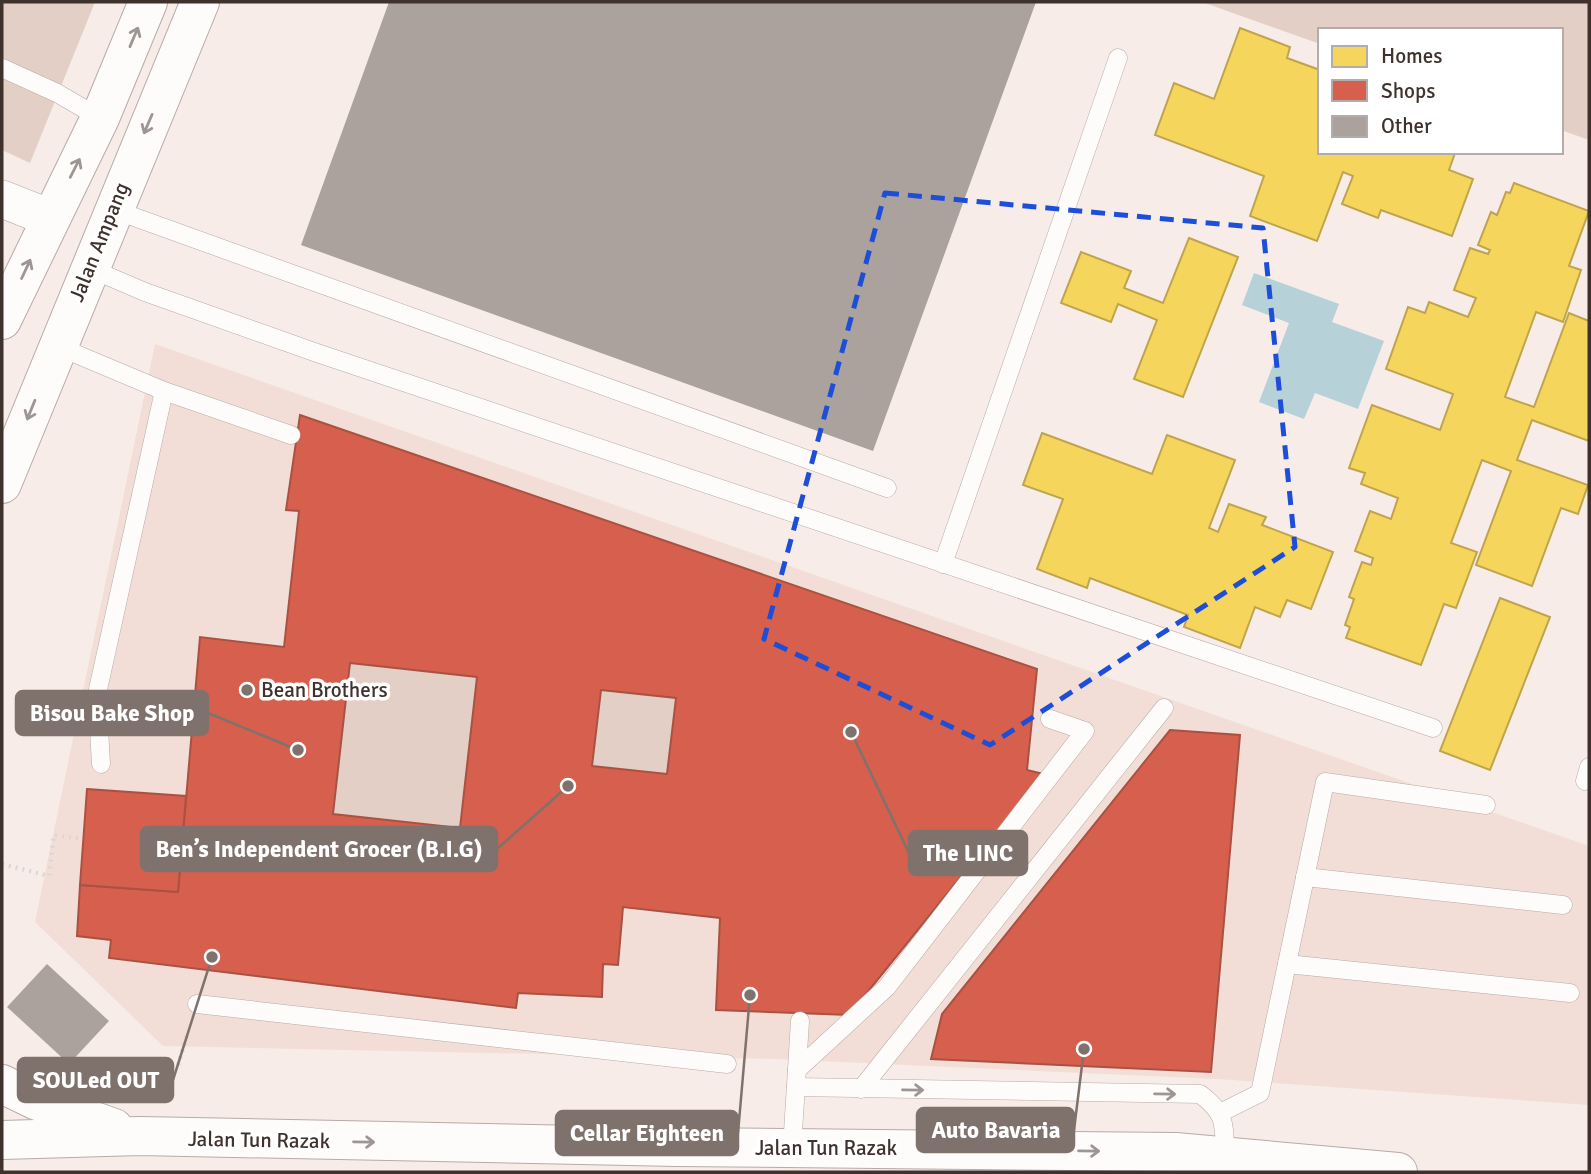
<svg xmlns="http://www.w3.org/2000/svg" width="1591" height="1174" font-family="Signika,sans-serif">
<rect width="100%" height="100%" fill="#f7ece7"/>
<!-- built -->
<path fill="#f2ded6" d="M155 344 1589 846V1105L1217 1079 774 1059 163 1046 35 922Z"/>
<!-- green -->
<g fill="#e3cfc6">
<path d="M2 2H95L30 163 2 150Z"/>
<path d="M1202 2H1589V140L1561 130V30H1320V44Z"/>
<path d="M350 663 477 677 460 828 333 814Z"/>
<path d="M601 690 676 698 667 774 592 766Z"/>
</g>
<!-- water -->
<path fill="#b7d1d8" d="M1254 273 1339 304 1332 322 1384 341 1358 409 1315 393 1304 419 1259 402 1289 323 1242 305Z"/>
<!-- homes -->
<g fill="#f6d55c" stroke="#bfa44e" stroke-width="2">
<path d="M1240 28 1290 47 1287 58 1320 70V152L1455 153 1449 170 1473 179 1452 236 1381 210 1378 218 1342 204 1353 176 1343 172 1317 241 1250 216 1264 176 1155 135 1174 83 1214 99Z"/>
<path d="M1514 183 1589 211 1569 266 1581 270 1563 322 1536 312 1505 397 1534 407 1569 313 1589 321V441L1532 420 1517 460 1588 485 1578 514 1561 508 1532 586 1476 565 1511 471 1482 460 1451 543 1477 552 1456 608 1444 604 1421 665 1346 638 1350 627 1345 625 1354 599 1349 597 1362 562 1371 565 1373 558 1355 551 1370 511 1391 519 1398 498 1361 484 1365 473 1349 468 1372 405 1440 430 1453 394 1386 369 1408 307 1425 313 1429 302 1468 317 1476 298 1454 290 1470 248 1488 254 1490 250 1478 245 1491 212 1497 215 1506 192 1510 193Z"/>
<path d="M1189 238 1238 257 1183 397 1134 379 1157 320 1118 304 1111 322 1061 303 1081 252 1131 271 1124 288 1163 303Z"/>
<path d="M1042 433 1152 474 1167 435 1235 460 1209 528 1218 532 1229 504 1266 517 1262 525 1333 552 1311 609 1287 600 1280 617 1255 607 1240 648 1184 627 1188 615 1090 578 1087 588 1037 569 1063 499 1023 485Z"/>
<path d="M1500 598 1550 617 1490 770 1440 751Z"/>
</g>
<!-- shops -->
<g fill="#d6604d" stroke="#a95243" stroke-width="2" fill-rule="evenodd">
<path d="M300 415 1037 669 1027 770 1044 774 849 1015 716 1010 720 918 623 907 618 965 603 964 602 997 518 993 516 1008 109 958 111 940 77 936 80 885 178 892 200 637 284 647 299 511 286 510ZM350 663 477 677 460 828 333 814ZM601 690 676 698 667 774 592 766Z"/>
<path d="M1170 730 1240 735 1211 1072 931 1059 942 1014Z"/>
<path d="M87 789 186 796 178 892 80 885Z"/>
</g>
<!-- building -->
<g fill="#aca29d">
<path d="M389 2H1036L873 451 301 245Z"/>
<path d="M47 964 109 1021 69 1064 7 1007Z"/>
</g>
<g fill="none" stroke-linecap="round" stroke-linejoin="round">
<!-- service casing -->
<g stroke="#b6aba6" stroke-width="19">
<g id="service">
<path d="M2 68 57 93 100 118"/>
<path d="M112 209 887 488"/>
<path d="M89 268 145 292 317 353 1433 728"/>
<path d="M57 346 164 391 291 435"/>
<path d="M943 564 1118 58"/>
<path d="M101 764 97 694 164 391"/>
<path d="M1585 781 1589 767"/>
<path d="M1305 877 1563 905"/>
<path d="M1287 964 1570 993"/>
<path d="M197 1004 727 1064"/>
<path d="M797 1070 887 987 1085 731 1050 719"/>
<path d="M796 1087 1200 1094C1227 1114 1224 1125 1225 1156"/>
<path d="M861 1089 1164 708"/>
<path d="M1220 1113 1260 1093 1325 782 1486 805"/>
<path d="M792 1148 800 1021"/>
</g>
</g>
<!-- minor casing -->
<g stroke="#b6aba6" stroke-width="38">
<path id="minor" d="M2 199 50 218"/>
</g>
<!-- secondary casing -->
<g stroke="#b6aba6" stroke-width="40">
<g id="secondary">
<path d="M2 320 100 118 148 2"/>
<path d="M2 484 200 2"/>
<path d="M2 1084 35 1100 114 1128"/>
<path d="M2 1140 140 1136 677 1147 1175 1152 1398 1172"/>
</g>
</g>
<!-- path -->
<g stroke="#dbd7d5" stroke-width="4.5" stroke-dasharray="2 5" stroke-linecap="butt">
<path d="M2 864 49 876 54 835 83 839"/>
<path d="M178 1065 188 1032"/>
</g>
<!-- service -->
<use href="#service" stroke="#fefcfb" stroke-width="18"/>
<!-- minor -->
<use href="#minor" stroke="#fefcfb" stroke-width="37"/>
<!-- secondary -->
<use href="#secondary" stroke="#fefcfb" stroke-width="38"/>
</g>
<!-- one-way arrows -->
<defs><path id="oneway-shaft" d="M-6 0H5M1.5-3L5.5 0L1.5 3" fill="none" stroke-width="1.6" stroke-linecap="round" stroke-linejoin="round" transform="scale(1.75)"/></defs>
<g stroke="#9e9694">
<use href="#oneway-shaft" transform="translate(134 37) rotate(-67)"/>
<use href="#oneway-shaft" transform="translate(148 124) rotate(113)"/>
<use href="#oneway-shaft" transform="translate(75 168) rotate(-63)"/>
<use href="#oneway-shaft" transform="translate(26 269) rotate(-65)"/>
<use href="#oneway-shaft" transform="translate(31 410) rotate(112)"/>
<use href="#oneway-shaft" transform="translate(913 1090) rotate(1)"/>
<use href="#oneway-shaft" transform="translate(1165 1094) rotate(1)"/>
<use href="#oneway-shaft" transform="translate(364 1142) rotate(1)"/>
<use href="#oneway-shaft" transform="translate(1089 1151) rotate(1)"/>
</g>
<!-- marked area -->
<path fill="none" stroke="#1d4ed8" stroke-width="5" stroke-dasharray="14 9" stroke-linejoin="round" d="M885 193 1263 228 1295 547 990 745 764 639Z"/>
<!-- markers -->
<circle fill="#7f726d" stroke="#fff" stroke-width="2.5" cx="247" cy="690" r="7"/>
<g text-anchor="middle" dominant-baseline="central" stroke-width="7" stroke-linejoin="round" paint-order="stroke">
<!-- street labels -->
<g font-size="21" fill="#3f312c" stroke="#fff">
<text transform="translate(99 242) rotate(-68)">Jalan Ampang</text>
<text transform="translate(259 1140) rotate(1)">Jalan Tun Razak</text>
<text x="826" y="1148">Jalan Tun Razak</text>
</g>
<!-- poi labels -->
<g font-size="21" fill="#3f312c" stroke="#fff" text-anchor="start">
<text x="261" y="690">Bean Brothers</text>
</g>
</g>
<!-- callouts -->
<path fill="none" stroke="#7f726d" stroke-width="2.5" d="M298 750L208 713M568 786L497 849M851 732L909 853M212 957L173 1080M1084 1049L1074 1130M750 995L738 1133"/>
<g fill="#7f726d" stroke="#fff" stroke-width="2.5">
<circle cx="298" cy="750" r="7"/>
<circle cx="568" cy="786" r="7"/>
<circle cx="851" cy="732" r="7"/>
<circle cx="212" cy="957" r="7"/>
<circle cx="1084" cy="1049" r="7"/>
<circle cx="750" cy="995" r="7"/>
</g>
<g fill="#7f726d" stroke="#7f726d" stroke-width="2.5">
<rect x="16" y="691" width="192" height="44" rx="7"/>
<rect x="141" y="827" width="356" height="44" rx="7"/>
<rect x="909" y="831" width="118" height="44" rx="7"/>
<rect x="18" y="1058" width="155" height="44" rx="7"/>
<rect x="917" y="1108" width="157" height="44" rx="7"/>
<rect x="556" y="1111" width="182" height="44" rx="7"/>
</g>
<g font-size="23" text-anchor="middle" font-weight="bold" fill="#fff">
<text x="112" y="721">Bisou Bake Shop</text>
<text x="319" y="857">Ben’s Independent Grocer (B.I.G)</text>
<text x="968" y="861">The LINC</text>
<text x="96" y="1088">SOULed OUT</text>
<text x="996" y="1138">Auto Bavaria</text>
<text x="647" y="1141">Cellar Eighteen</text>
</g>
<!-- border -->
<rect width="1591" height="1174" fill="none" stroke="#3f312c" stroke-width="7"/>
<!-- legend -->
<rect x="1318" y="28" width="245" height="126" fill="#ffffff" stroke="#b2adab" stroke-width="2"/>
<rect x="1332" y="46" width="35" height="21" fill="#f6d55c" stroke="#b2adab" stroke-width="2"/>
<text x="1381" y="63" font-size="21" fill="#3f312c">Homes</text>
<rect x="1332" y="80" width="35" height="21" fill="#d6604d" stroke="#b2adab" stroke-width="2"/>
<text x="1381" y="98" font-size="21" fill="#3f312c">Shops</text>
<rect x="1332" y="116" width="35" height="21" fill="#aca29d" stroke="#b2adab" stroke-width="2"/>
<text x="1381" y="133" font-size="21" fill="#3f312c">Other</text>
</svg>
